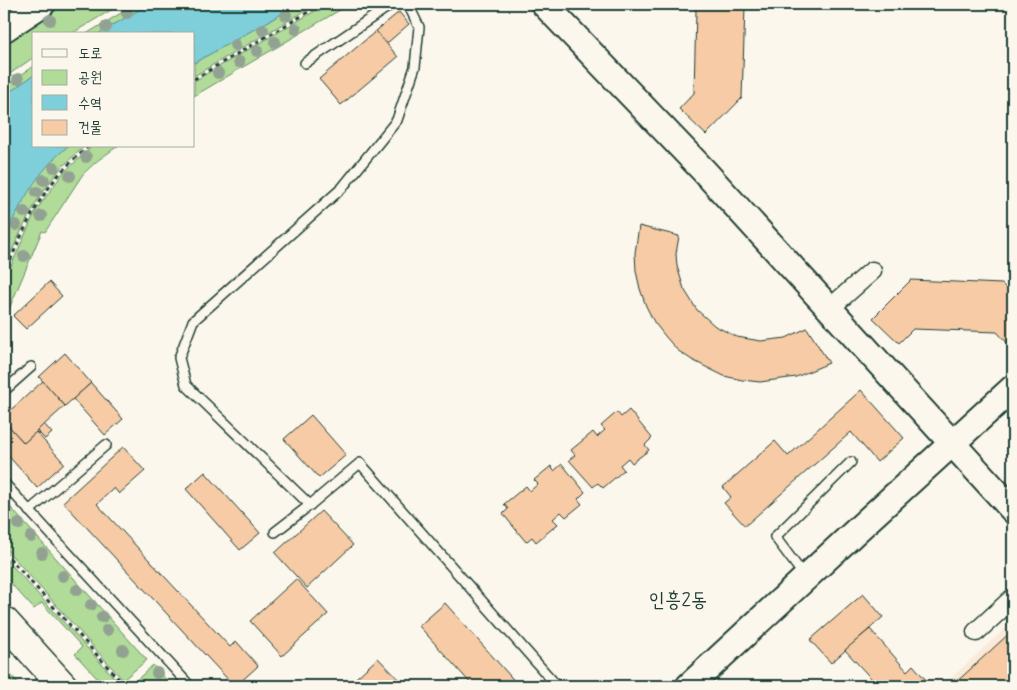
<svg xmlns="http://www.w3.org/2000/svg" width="1017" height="690" font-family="Mynerve,'Poor Story',sans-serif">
<rect width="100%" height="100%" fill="#fbf7ec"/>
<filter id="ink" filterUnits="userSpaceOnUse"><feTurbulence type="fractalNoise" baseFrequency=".02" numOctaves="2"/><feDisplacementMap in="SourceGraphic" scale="10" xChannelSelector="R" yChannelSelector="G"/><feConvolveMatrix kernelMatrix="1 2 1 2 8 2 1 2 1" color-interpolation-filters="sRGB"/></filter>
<g filter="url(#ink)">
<!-- built -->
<path fill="#faead7" d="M1013 621V686H943Z"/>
<!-- green -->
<g fill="#b0db98" stroke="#688c66">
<path d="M66 4H121L71 34H34V57L4 78V43Z"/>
<path d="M136 4H149L98 34H86Z"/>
<path d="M299 4H317L194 76V63Z"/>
<path d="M327 4H350L194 96V81Z"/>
<path d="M34 66V75L4 96V87Z"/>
<path d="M68 146H85C77 153 69 160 62 167 35 197 20 233 4 269V237L30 187 38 176 50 161Z"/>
<path d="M93 146H118L97 161 83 174 45 232 42 231 4 321V282L35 212 63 173Z"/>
<path d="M4 500 147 660 123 680 4 547Z"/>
<path d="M4 557 122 686H104L75 654 82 647 42 603 34 609 4 576Z"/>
<path d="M153 665 172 686H130Z"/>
<path d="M4 667 21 686H4Z"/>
</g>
<!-- water -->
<g fill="#7fcfda" stroke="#599598">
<path d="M149 4H299L194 63V34H98Z"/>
<path d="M34 75V146H68C35 174 24 199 4 237V96Z"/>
</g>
<!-- building -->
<g fill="#f6cba5" stroke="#1f3d34">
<path d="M690 4H742L745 7 742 98 706 135 679 109 694 93 696 10Z"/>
<path d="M399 12 409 24 386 44 376 31Z"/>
<path d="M376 31 398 57 341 105 319 79Z"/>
<path d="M639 226 679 236 676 254 677 266 684 289 697 310 715 326 737 337 761 341 786 338 807 328 829 363 796 377 760 382 742 380 724 376 692 360 677 350 665 336 654 322 646 306 640 289 636 271 635 253Z"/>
<path d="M911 280 1002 284 1013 295V347L1012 348 997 332 913 329 899 343 873 318Z"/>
<path d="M49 282 62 296 26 329 13 316Z"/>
<path d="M65 353 91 383 65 406 39 377Z"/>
<path d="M43 381 65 406 24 443 4 421V416Z"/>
<path d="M91 383 123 419 105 435 73 399Z"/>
<path d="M861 390 904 438 877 462 851 432 745 526 724 503 731 497 723 487 775 441 788 456Z"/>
<path d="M629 410 652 438 645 445 649 450 632 463 628 458 620 465 624 470 603 488 598 483 593 487 569 460 575 455 571 450 593 432 597 437 605 430 601 426 617 412 621 417Z"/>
<path d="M311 415 346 455 319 478 284 439Z"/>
<path d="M6 423 24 443 36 432 64 463 37 488 4 451V426Z"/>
<path d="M44 424 52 433 45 439 37 431Z"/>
<path d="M123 447 145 471 119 494 114 488 97 504 230 647 236 641 258 666 236 686H234L63 502Z"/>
<path d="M562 464 585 492 578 499 582 504 566 517 561 512 553 519 558 524 536 542 532 537 526 542 503 514 508 509 504 504 526 486 530 491 538 484 534 480 551 466 554 471Z"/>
<path d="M205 472 260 533 240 550 186 489Z"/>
<path d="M321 511 353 545 307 588 275 553Z"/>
<path d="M296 579 328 614 282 656 250 621Z"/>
<path d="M863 594 883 617 831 663 810 640Z"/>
<path d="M445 603 519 686H473L419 626Z"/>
<path d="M870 629 907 671 913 665 926 680 919 686H878L845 650Z"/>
<path d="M1013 630V681L1007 686H952Z"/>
<path d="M378 658 405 686H347Z"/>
</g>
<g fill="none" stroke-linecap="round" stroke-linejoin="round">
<!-- lane casing -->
<g stroke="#1f3d34" stroke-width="12">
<g id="lane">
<path d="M305 63 392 4"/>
<path d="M4 391 31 367"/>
<path d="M4 483 190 686"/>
<path d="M310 505 186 385 179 358 193 321 342 188 397 120 415 67 419 27 408 4"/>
<path d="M29 511 106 445"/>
<path d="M275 532 310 505 360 463 557 686"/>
<path d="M805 577 775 537 851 462"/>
</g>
</g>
<!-- street casing -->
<g stroke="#1f3d34" stroke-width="21">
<g id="street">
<path d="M829 309 872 271"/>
<path d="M976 632 1013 598"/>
</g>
</g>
<!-- secondary casing -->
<g stroke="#1f3d34" stroke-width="29">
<g id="secondary">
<path d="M544 4 704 171 1013 510"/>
<path d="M4 29 42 4"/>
<path d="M689 686 869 519 1013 388"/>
</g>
</g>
<!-- primary casing -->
<g stroke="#1f3d34" stroke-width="31">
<path id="primary" d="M4 621 63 686"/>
</g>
<!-- path -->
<g stroke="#1f3d34" stroke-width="3" stroke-dasharray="4 4" stroke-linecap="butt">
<path d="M194 79 322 4"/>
<path d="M4 275C20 238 35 201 63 170 71 162 80 154 89 146"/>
<path d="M4 552 125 686"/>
</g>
<!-- lane -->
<use href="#lane" stroke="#fbf7ec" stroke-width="9"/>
<!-- street -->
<use href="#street" stroke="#fbf7ec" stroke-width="18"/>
<!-- secondary -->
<use href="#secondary" stroke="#fbf7ec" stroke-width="25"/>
<!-- primary -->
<use href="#primary" stroke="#fbf7ec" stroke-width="28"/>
</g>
<!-- trees -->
<g fill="#92a292">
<circle cx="127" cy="13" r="6"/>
<circle cx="286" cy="15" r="6"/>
<circle cx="50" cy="20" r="6"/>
<circle cx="106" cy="27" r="6"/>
<circle cx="296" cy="29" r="6"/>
<circle cx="263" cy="30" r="6"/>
<circle cx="275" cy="42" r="6"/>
<circle cx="235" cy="45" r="6"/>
<circle cx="257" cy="51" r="6"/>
<circle cx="239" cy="62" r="6"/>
<circle cx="218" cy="73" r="6"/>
<circle cx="18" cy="79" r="6"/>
<circle cx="86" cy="157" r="6"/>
<circle cx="54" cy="167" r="6"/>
<circle cx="70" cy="176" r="6"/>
<circle cx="44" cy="180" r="6"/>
<circle cx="37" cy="192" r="6"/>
<circle cx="24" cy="212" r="6"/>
<circle cx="41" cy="216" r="6"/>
<circle cx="16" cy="225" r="6"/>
<circle cx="24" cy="256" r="6"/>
<circle cx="19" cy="524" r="6"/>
<circle cx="31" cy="537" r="6"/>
<circle cx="42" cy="553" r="6"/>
<circle cx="63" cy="576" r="6"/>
<circle cx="77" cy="590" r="6"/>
<circle cx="91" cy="605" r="6"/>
<circle cx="102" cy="617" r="6"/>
<circle cx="107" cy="630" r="6"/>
<circle cx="123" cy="650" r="6"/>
<circle cx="157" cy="673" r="6"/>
</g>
</g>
<g text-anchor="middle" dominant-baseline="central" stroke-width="4" stroke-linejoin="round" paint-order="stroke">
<!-- quarter labels -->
<g font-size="20" fill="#1f3d34" stroke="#fbf7ec">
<text x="678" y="600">인흥2동</text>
</g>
</g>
<!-- margin -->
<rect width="1017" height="690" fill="none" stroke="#fbf7ec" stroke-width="20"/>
<rect x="10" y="10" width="997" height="670" fill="none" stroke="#1f3d34" stroke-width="2" filter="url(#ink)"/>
<!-- legend -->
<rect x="32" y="32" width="162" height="115" fill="#fbf7ec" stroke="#a3ada2"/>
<rect x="42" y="49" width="25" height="8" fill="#fbf7ec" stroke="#a3ada2"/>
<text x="78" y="58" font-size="15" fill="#1f3d34">도로</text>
<rect x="42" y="70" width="25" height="15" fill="#b0db98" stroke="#a3ada2"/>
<text x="78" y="82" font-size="15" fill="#1f3d34">공원</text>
<rect x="42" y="95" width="25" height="15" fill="#7fcfda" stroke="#a3ada2"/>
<text x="78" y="108" font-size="15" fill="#1f3d34">수역</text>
<rect x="42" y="120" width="25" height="15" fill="#f6cba5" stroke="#a3ada2"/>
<text x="78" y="132" font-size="15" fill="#1f3d34">건물</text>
</svg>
